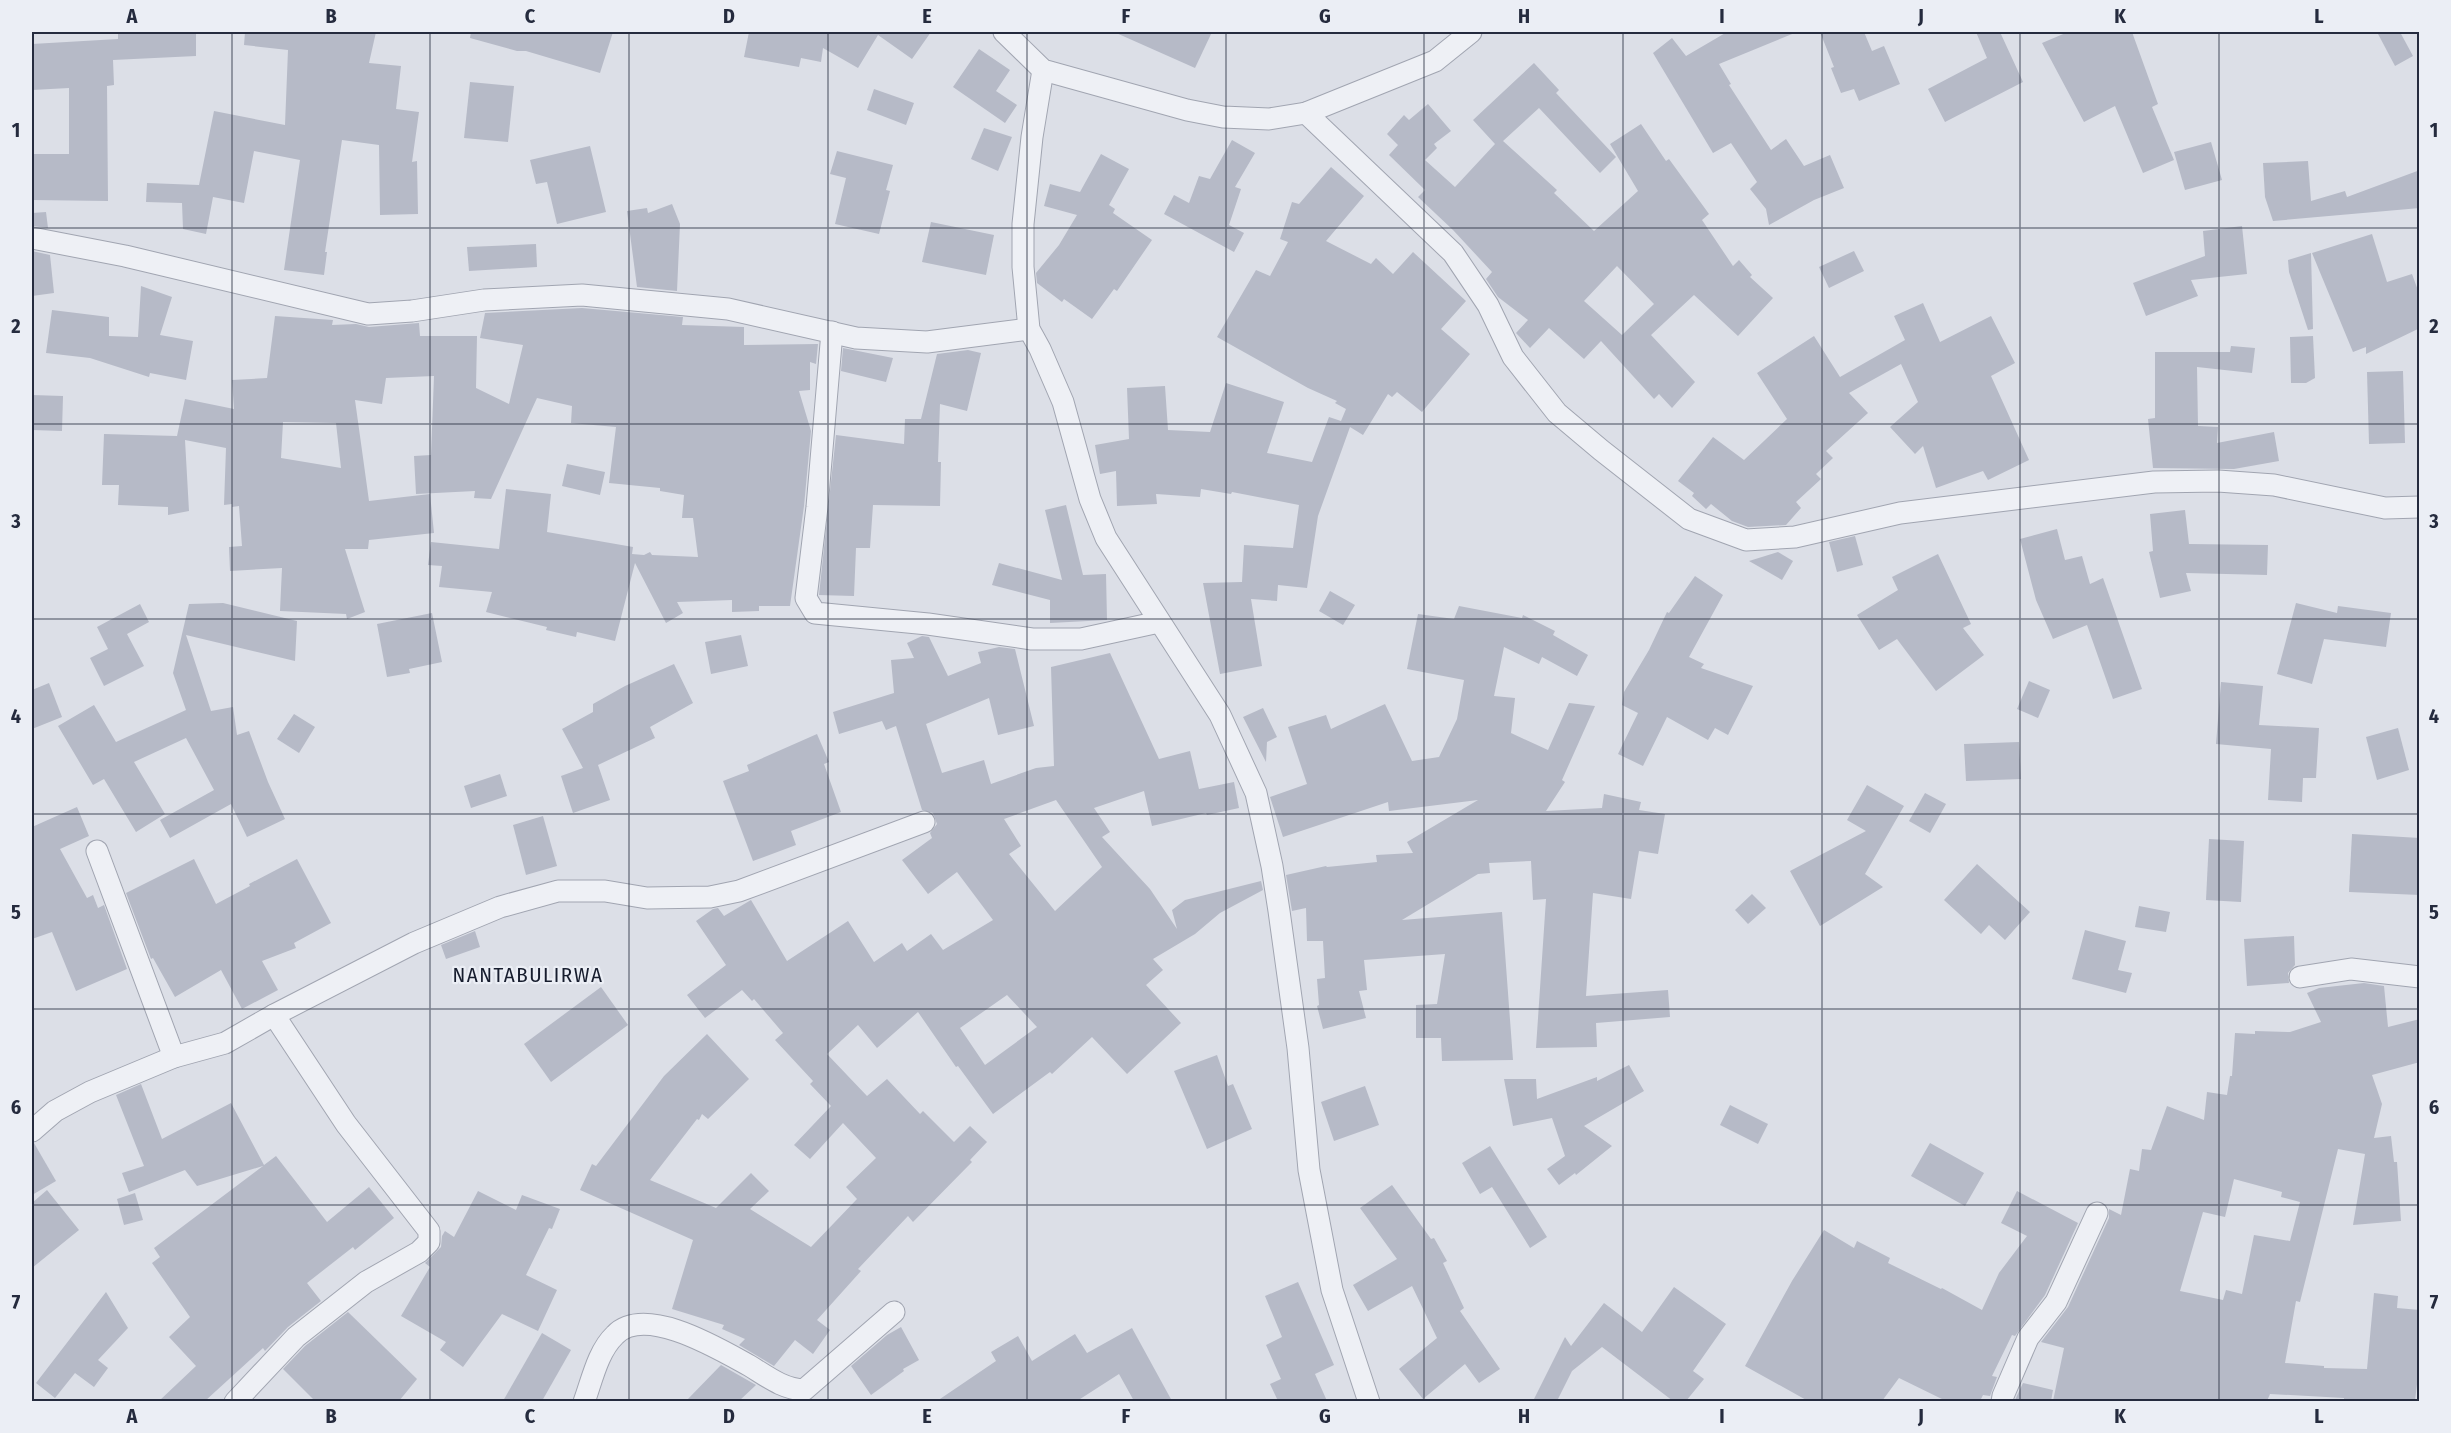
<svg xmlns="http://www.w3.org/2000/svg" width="2451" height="1433" font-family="'Fira Sans Condensed',sans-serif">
<rect width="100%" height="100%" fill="#dcdfe7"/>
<!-- building -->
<g fill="#b6bac7" fill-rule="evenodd">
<path d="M118 32 196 34V56L113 60 114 85 107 86 108 201 32 200V154H69V88L32 90V44L118 39Z"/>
<path d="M245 32H376L369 63 401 66 396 109 419 112 412 162 417 161 418 214 380 215 379 145 342 140 325 252H327L324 275 284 270 300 160 254 151 244 203 213 197 206 234 183 229 182 203 146 202 147 183 199 185 214 111 285 125 288 50 244 45Z"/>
<path d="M471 32H613L600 73 526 51H517L470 38Z"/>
<path d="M749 32H931L912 59 878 35 858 68 823 48 821 62 801 58 799 67 744 57Z"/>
<path d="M1114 32H1212L1195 68Z"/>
<path d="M1727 32H1797L1719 64 1731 84 1729 85 1771 150 1786 139 1804 166 1830 155 1844 188 1814 200 1769 225 1766 209 1750 189 1757 182 1731 143 1713 153 1653 53 1672 38 1686 56Z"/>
<path d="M1820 32H1864L1872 51 1884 46 1900 84 1859 101 1854 89 1841 93 1831 68 1834 67Z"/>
<path d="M1976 32H2000L2023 82 1945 122 1928 89 1987 58Z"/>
<path d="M2068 32H2132L2158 104 2152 107 2174 160 2143 173 2115 106 2084 122 2042 43Z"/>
<path d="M2377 32H2400L2413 56 2395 66Z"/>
<path d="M979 49 1010 70 996 91 1017 105 1005 123 953 87Z"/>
<path d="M1534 63 1559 90 1556 93 1616 157 1600 173 1539 108 1503 141 1557 190 1554 193 1594 231 1638 191 1610 144 1641 124 1666 161 1669 159 1709 214 1702 220 1733 266 1739 260 1752 275 1750 277 1773 298 1738 336 1694 295 1651 335 1695 382 1672 408 1659 394 1654 399 1601 341 1584 359 1549 328 1530 348 1516 333 1528 320 1498 297 1486 279 1492 272 1453 230 1418 197 1425 190 1389 155 1398 145 1387 134 1404 115 1409 120 1428 104 1451 131 1434 144 1437 148 1425 160 1455 187 1495 144 1473 120ZM1617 266 1654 304 1622 335 1584 301Z"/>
<path d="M470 82 514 86 508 142 464 138Z"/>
<path d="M874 89 914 103 906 125 867 110Z"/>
<path d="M984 128 1012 137 998 171 971 159Z"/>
<path d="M1232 140 1255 153 1235 187 1241 189 1229 225 1244 233 1234 252 1164 214 1174 195 1189 203 1199 176 1210 179Z"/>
<path d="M2211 142 2222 180 2185 190 2174 152Z"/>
<path d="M590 146 606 212 557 224 547 182 536 184 530 160Z"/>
<path d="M837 151 893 165 886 190 890 191 879 234 835 224 846 178 830 174Z"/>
<path d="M1101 154 1129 169 1109 205 1115 209 1113 213 1152 240 1117 291 1114 289 1092 319 1064 299 1062 302 1037 283 1036 273 1059 245 1077 215 1044 206 1050 184 1080 192Z"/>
<path d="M2308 161 2311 201 2345 191 2347 197 2420 170V208L2273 221 2265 197 2263 163Z"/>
<path d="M1331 167 1364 196 1326 241 1371 264 1376 258 1393 274 1413 252 1466 301 1441 329 1470 354 1422 412 1397 392 1392 397 1388 394 1363 435 1350 427 1318 516 1307 588 1278 585 1277 601 1251 599 1262 666 1220 674 1203 583 1242 582 1244 545 1293 548 1299 505 1232 492 1231 494 1201 489 1200 497 1156 494 1157 504 1117 506 1116 471 1100 474 1095 445 1129 439 1127 388 1165 386 1168 430 1210 432 1226 383 1284 402 1267 453 1312 462 1329 417 1341 421 1346 409 1335 403 1337 401 1308 388 1217 337 1256 270 1270 276 1288 242 1280 239 1292 202 1299 204Z"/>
<path d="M672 204 680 224 677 291 637 287 627 211 647 208 648 213Z"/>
<path d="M46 212 48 228 32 226V213Z"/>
<path d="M931 222 994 235 986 275 922 262Z"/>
<path d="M2242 226 2247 274 2191 280 2198 296 2146 316 2133 283 2205 256 2203 231Z"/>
<path d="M2372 234 2387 282 2412 274 2420 296V328L2366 354V347L2353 352 2312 253Z"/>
<path d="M536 244 537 267 469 271 467 247Z"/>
<path d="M32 251 50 255 54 293 32 296Z"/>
<path d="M1854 251 1864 271 1829 288 1819 267Z"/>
<path d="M2311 253 2313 329 2308 330 2289 272 2288 260Z"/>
<path d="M141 286 172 297 160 335 193 341 186 380 150 373 149 377 90 358 46 353 52 310 109 317V336L138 337Z"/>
<path d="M1923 303 1940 342 1991 316 2015 363 1991 376 2029 460 1988 480 1983 471 1936 488 1923 446 1915 454 1890 427 1918 402 1901 364 1849 393 1868 413 1826 451 1833 458 1816 474 1821 479 1796 502 1801 508 1786 525 1748 527 1732 521 1711 504 1706 509 1692 496 1694 493 1678 481 1713 437 1744 460 1787 419 1757 373 1814 336 1840 377 1905 340 1894 316Z"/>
<path d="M582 308 683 317 682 325 744 327V345L818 344 816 364 810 362V390L799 391 811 431 804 506 790 606H759V611L732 612V600L677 602 683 613 666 623 635 563 615 641 577 632 576 637 546 630 547 627 486 612 492 592 439 587 442 566 428 565 431 542 499 549 506 489 551 494 547 532 633 547 632 554 644 555 650 552 652 555 698 557 693 518H682L684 495 660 491V488L609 483 616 427 571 423 572 406 537 398 491 499 474 498 475 491 416 494 414 456 431 455 434 376 386 378 382 404 355 400 369 501 430 494 434 533 369 540 368 549H345L365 612 347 619 346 614 280 611 282 568 230 571 229 547 242 546 239 506 232 507V504L224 505 226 448 185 440 189 511 168 515V507L118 505 119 485H102L104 434 177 436 185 399 234 409 232 380 267 378 275 316 333 320 332 325 356 324 369 327 419 323 420 336H477L476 388 509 404 523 345 480 338 485 313ZM283 422 336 423 341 468 281 458Z"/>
<path d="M2313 336 2315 378 2306 383H2291L2290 337Z"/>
<path d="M2231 346 2255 348 2252 373 2197 367 2198 426 2218 427 2217 443 2274 432 2279 461 2234 469 2153 468 2148 419 2155 418V352H2230Z"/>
<path d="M843 348 893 358 886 382 841 371Z"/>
<path d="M968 350 981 353 967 411 940 404 938 462H941L940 506 873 505 870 548H856L854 596 819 595 836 435 904 444 905 419H921L937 354Z"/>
<path d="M2403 371 2405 443 2369 444 2367 372Z"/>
<path d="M32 395 63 396 62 431 32 430Z"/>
<path d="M567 464 605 472 600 495 562 486Z"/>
<path d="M1066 505 1083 575 1106 574 1107 620 1050 623V600L992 585 999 563 1062 580 1045 510Z"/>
<path d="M2185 510 2189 544 2268 545 2267 575 2186 573 2191 591 2160 598 2149 552 2153 551 2150 514Z"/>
<path d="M2057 529 2065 560 2082 556 2090 584 2103 578 2142 689 2113 699 2087 625 2053 639 2036 600 2020 539Z"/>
<path d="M1855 536 1863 565 1837 572 1829 542Z"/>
<path d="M1778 552 1793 561 1782 580 1749 561Z"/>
<path d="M1938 554 1971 624 1963 628 1984 655 1936 691 1897 639 1879 650 1857 615 1898 590 1892 577Z"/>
<path d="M1695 576 1723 595 1689 657 1704 664 1701 668 1753 686 1728 735 1715 728 1708 740 1667 717 1643 766 1618 754 1638 713 1622 705 1624 692 1649 650 1667 612 1669 613Z"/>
<path d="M1330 591 1355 605 1343 625 1319 611Z"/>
<path d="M223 603 297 621 295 661 186 635 211 711 233 707 237 735 249 731 268 782 285 819 247 837 231 804 170 838 160 820 214 790 186 738 134 762 165 814 136 832 104 779 93 785 58 726 94 705 116 742 186 710 173 673 189 604Z"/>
<path d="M2296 603 2337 613 2338 606 2391 613 2386 647 2324 639 2312 684 2277 674Z"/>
<path d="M140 604 149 622 127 634 144 666 104 686 90 658 108 649 97 627Z"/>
<path d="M1459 606 1522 618 1523 615 1555 631 1553 635 1588 655 1577 676 1542 657 1539 664 1504 647 1494 696 1515 698 1511 733 1548 750 1569 703 1595 706 1562 780 1565 782 1546 811 1602 808 1604 794 1641 802 1639 810 1665 814 1658 854 1639 851 1631 899 1593 893 1586 996 1668 990 1670 1017 1596 1023 1597 1047 1536 1048 1546 899 1533 900 1531 861 1489 863 1490 873 1478 874 1402 920 1502 912 1513 1060 1442 1061 1441 1038H1416V1005L1437 1004 1445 954 1364 960 1367 990 1359 991 1366 1018 1323 1029 1317 1006 1319 1005 1317 979 1325 978 1323 941H1307L1306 908 1292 911 1286 875 1326 866 1327 867 1377 862 1376 855 1413 853 1407 842 1478 800 1389 811 1388 802 1283 837 1270 797 1307 784 1288 727 1326 715 1331 729 1385 704 1412 761 1439 757 1457 719 1464 680 1407 669 1418 614 1454 619Z"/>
<path d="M432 613 442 662 409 669 410 673 387 677 377 624Z"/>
<path d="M741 635 748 666 711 674 705 642Z"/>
<path d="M922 636 929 637 948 676 981 663 978 652 999 647 1015 649 1034 726 998 735 989 698 926 724 942 773 984 760 991 784 1036 768 1054 766 1051 667 1110 653 1159 759 1190 751 1199 789 1234 782 1239 808 1207 815 1206 813 1152 826 1144 791 1094 808 1110 832 1102 837 1150 889 1177 929 1172 910 1185 900 1261 881 1263 890 1220 913 1195 934 1153 959 1163 970 1146 985 1181 1023 1127 1074 1092 1037 1052 1074 1050 1072 993 1114 958 1066 956 1067 918 1012 877 1048 858 1025 827 1054 867 1096 887 1079 920 1114 923 1111 954 1142 970 1126 987 1142 970 1160 972 1162 913 1222 908 1216 858 1269 861 1271 817 1320 830 1330 813 1354 795 1340 774 1366 739 1345 745 1339 722 1329 724 1325 672 1309 693 1240 580 1190 592 1164 596 1166 664 1076 707 1034 749 1079 708 1119 702 1114 699 1120 697 1119 650 1180 716 1208 751 1173 769 1191 750 1209 811 1247 857 1199 846 1187 876 1158 843 1123 810 1159 794 1145 831 1106 810 1084 813 1081 775 1040 783 1033 754 999 752 1001 742 990 705 1018 687 995 726 965 696 921 713 909 718 908 724 916 751 900 787 961 848 921 874 962 902 943 907 951 931 934 943 950 993 920 957 872 928 894 902 860 932 838 930 833 937 824 933 813 922 810 896 726 886 730 882 721 839 734 833 712 894 693 891 660 914 658 907 643ZM1056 800 1102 867 1055 911 1009 854 1021 846 1004 819ZM1007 995 1037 1027 985 1065 960 1028Z"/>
<path d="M674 664 693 703 650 727 655 738 598 765 610 800 573 813 561 776 583 768 562 729 593 712V704L625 686Z"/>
<path d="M2029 681 2050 690 2038 718 2017 709Z"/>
<path d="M2221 682 2263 686 2259 725 2319 728 2316 778H2303L2302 802 2268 800 2271 749 2216 744Z"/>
<path d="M49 683 62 717 32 729V690Z"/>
<path d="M1263 708 1277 737 1267 742 1266 762 1243 717Z"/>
<path d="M294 714 315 727 299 753 277 739Z"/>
<path d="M2398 728 2409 770 2377 780 2366 737Z"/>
<path d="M817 734 829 762 824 764 841 812 791 831 796 845 753 861 723 781 749 771 747 765Z"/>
<path d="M2019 742 2021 779 1966 781 1964 744Z"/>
<path d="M500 774 507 796 471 808 464 786Z"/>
<path d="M1867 785 1904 806 1865 874 1883 887 1820 926 1790 871 1866 831 1847 820Z"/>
<path d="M1925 793 1946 804 1930 833 1909 821Z"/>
<path d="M77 807 89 836 60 849 87 898 93 895 98 908 104 905 127 969 76 991 52 932 32 939V827Z"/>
<path d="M543 816 557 866 526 875 513 825Z"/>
<path d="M2352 834 2420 838V895L2349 892Z"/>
<path d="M2209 839 2244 841 2241 902 2206 900Z"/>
<path d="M194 859 216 904 250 886 249 884 297 859 331 923 294 943 296 948 262 961 278 990 242 1009 221 970 175 997 153 958 151 959 126 893Z"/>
<path d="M1977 864 2030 912 2005 940 1989 925 1981 934 1944 900Z"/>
<path d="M1752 894 1766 908 1748 924 1735 910Z"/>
<path d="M2139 906 2170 912 2166 932 2135 927Z"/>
<path d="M2085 930 2126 941 2118 970 2132 973 2126 993 2072 979Z"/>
<path d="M475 931 480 947 446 959 441 945Z"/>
<path d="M2294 936 2295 965 2288 973 2289 983 2247 986 2244 939Z"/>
<path d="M2364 983 2384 986 2388 1027 2420 1019V1062L2372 1075 2382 1104 2374 1138 2391 1136 2394 1162H2397L2401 1221 2353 1225 2365 1154 2338 1149 2300 1302 2296 1301 2285 1363 2324 1366V1368L2367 1369 2374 1293 2398 1296 2397 1308 2420 1310V1359L2415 1401H2344V1398L2270 1394 2267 1401H2053L2064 1348 2041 1342 2068 1307 2109 1218V1209L2121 1215 2130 1169 2139 1171 2142 1149 2151 1150 2167 1106 2204 1120 2207 1092 2227 1095 2230 1076H2232L2235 1033 2255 1034V1031L2290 1032 2321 1022 2307 993 2319 988ZM2234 1179 2282 1192 2281 1197 2300 1202 2290 1241 2254 1235 2242 1294 2226 1290 2223 1300 2180 1291 2203 1212 2225 1217Z"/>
<path d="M601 987 628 1025 551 1082 524 1044Z"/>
<path d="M1217 1055 1228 1086 1233 1084 1252 1129 1207 1149 1174 1071Z"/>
<path d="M1629 1065 1644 1091 1584 1126 1612 1146 1576 1175 1575 1173 1559 1185 1547 1169 1565 1156 1552 1118 1513 1126 1504 1079H1536L1537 1099 1597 1077V1081Z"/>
<path d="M141 1084 162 1139 231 1103 264 1165 276 1156 327 1222 369 1187 394 1218 355 1250 353 1247 307 1283 321 1301 288 1327 265 1351 263 1348 205 1401H159L196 1366 169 1337 190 1317 152 1263 160 1257 154 1248 263 1166 197 1186 185 1170 129 1192 122 1173 144 1166 116 1095Z"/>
<path d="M1365 1086 1379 1125 1334 1141 1321 1102Z"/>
<path d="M1730 1105 1768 1124 1758 1144 1720 1125Z"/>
<path d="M32 1143H34L56 1181 32 1195Z"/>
<path d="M1930 1143 1984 1173 1965 1206 1911 1176Z"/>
<path d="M1490 1146 1547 1237 1530 1248 1492 1187 1480 1194 1462 1163Z"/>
<path d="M1392 1185 1431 1239 1434 1238 1447 1261 1443 1263 1464 1308 1460 1311 1500 1369 1479 1383 1465 1364 1423 1399 1399 1369 1437 1338 1412 1286 1368 1311 1353 1285 1397 1259 1360 1208Z"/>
<path d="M47 1190 79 1230 32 1268V1203Z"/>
<path d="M478 1191 516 1210 522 1195 560 1209 552 1229 549 1228 526 1275 557 1290 538 1331 502 1314 463 1367 440 1350 446 1342 401 1316 430 1267 425 1263 441 1247 442 1236 445 1231 454 1237Z"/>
<path d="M2017 1191 2078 1223 2045 1295 2015 1336 2012 1335 1992 1376 1997 1377 1990 1396 1983 1395 1980 1401H1946L1899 1378 1882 1401H1808L1745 1366 1792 1281 1824 1230 1854 1248 1857 1241 1890 1258 1888 1263 1941 1289 1942 1288 1982 1310 1999 1273 2027 1236 2001 1223Z"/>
<path d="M135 1193 143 1220 124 1225 117 1199Z"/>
<path d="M1298 1282 1334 1365 1315 1374 1327 1401H1278L1270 1384 1281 1379 1266 1345 1282 1337 1265 1296Z"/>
<path d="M1674 1287 1726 1324 1693 1371 1704 1379 1686 1401H1673L1602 1347 1572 1371 1557 1401H1533L1565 1337 1571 1346 1604 1303 1642 1332Z"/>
<path d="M106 1292 128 1328 98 1360 108 1368 94 1387 75 1373 55 1398 36 1383Z"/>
<path d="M348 1312 417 1379 399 1401H315L283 1369 305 1346Z"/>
<path d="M901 1327 919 1360 903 1369 904 1371 871 1395 851 1366 887 1335Z"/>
<path d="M1132 1328 1172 1401H1134L1119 1374 1077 1401H937L996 1361 991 1352 1018 1336 1032 1361 1075 1334 1087 1353Z"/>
<path d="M542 1333 571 1350 542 1401H503Z"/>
<path d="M721 1365 756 1385 739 1401H686Z"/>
<path d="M2023 1383 2053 1390 2051 1401 2015 1400Z"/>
</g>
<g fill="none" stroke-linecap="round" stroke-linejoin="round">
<!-- street casing -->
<g stroke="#a1a5b1" stroke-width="23">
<g id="street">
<path d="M1004 32 1043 70 1187 110 1223 117 1269 119 1306 113 1435 61 1471 32"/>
<path d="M1043 70 1032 137 1023 224V267L1029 329 1040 349 1063 402 1090 499 1106 538 1220 715 1256 793 1272 866 1279 911 1298 1048 1309 1170 1332 1290 1369 1402"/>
<path d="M1306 113 1453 253 1488 305 1513 357 1557 413 1601 450 1689 519 1746 540 1795 537 1900 513 2154 482 2218 481 2274 485 2385 508 2420 507"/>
<path d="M32 238 125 256 368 314 412 311 484 300 582 295 728 309 856 338 927 342 1029 329"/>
<path d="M832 332 817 507 806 598 815 613 928 624 1032 639H1081L1159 622"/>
<path d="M97 851 174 1057"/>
<path d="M2300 977 2351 969 2420 977"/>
<path d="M32 1131 55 1111 90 1092 174 1057 225 1043 274 1015 414 943 500 907 558 891H605L647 898 710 897 739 891 924 822"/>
<path d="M235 1402 296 1337 366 1282 419 1252 429 1242V1231L346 1124 274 1015"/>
<path d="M584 1402C592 1380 598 1351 615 1335 645 1304 719 1349 750 1366 768 1377 783 1389 804 1390L894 1312"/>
<path d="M2002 1402 2003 1396 2028 1338 2056 1302 2097 1213"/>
</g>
</g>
<!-- street -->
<use href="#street" stroke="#eef0f5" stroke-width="21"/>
</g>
<!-- grid -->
<path fill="none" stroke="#252b3e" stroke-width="1.5" stroke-opacity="0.55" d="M232 32V1402M430 32V1402M629 32V1402M828 32V1402M1027 32V1402M1226 32V1402M1424 32V1402M1623 32V1402M1822 32V1402M2020 32V1402M2219 32V1402M32 228H2420M32 424H2420M32 619H2420M32 814H2420M32 1009H2420M32 1205H2420"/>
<g text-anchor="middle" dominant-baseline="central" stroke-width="4.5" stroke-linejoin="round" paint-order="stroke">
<!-- quarter labels -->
<g font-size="21" letter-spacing="1.5" fill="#171d2e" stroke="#ebeef5">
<text x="528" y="975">NANTABULIRWA</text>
</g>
</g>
<!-- border -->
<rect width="2451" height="1433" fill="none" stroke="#ebeef5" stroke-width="66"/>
<rect x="33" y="33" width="2385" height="1367" fill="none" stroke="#252b3e" stroke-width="2"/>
<g font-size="20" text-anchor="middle" font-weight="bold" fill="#252b3e">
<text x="132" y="23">A</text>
<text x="331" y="23">B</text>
<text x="530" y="23">C</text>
<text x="729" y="23">D</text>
<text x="927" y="23">E</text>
<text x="1126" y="23">F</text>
<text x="1325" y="23">G</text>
<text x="1524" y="23">H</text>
<text x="1722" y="23">I</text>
<text x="1921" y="23">J</text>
<text x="2120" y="23">K</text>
<text x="2319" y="23">L</text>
<text x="16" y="137">1</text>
<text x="2434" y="137">1</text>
<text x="16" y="333">2</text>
<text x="2434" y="333">2</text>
<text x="16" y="528">3</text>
<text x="2434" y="528">3</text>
<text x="16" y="723">4</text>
<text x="2434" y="723">4</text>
<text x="16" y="919">5</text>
<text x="2434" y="919">5</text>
<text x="16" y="1114">6</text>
<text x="2434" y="1114">6</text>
<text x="16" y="1309">7</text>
<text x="2434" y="1309">7</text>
<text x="132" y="1423">A</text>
<text x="331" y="1423">B</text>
<text x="530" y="1423">C</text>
<text x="729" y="1423">D</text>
<text x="927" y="1423">E</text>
<text x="1126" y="1423">F</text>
<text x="1325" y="1423">G</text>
<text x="1524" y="1423">H</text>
<text x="1722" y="1423">I</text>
<text x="1921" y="1423">J</text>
<text x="2120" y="1423">K</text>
<text x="2319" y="1423">L</text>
</g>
</svg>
